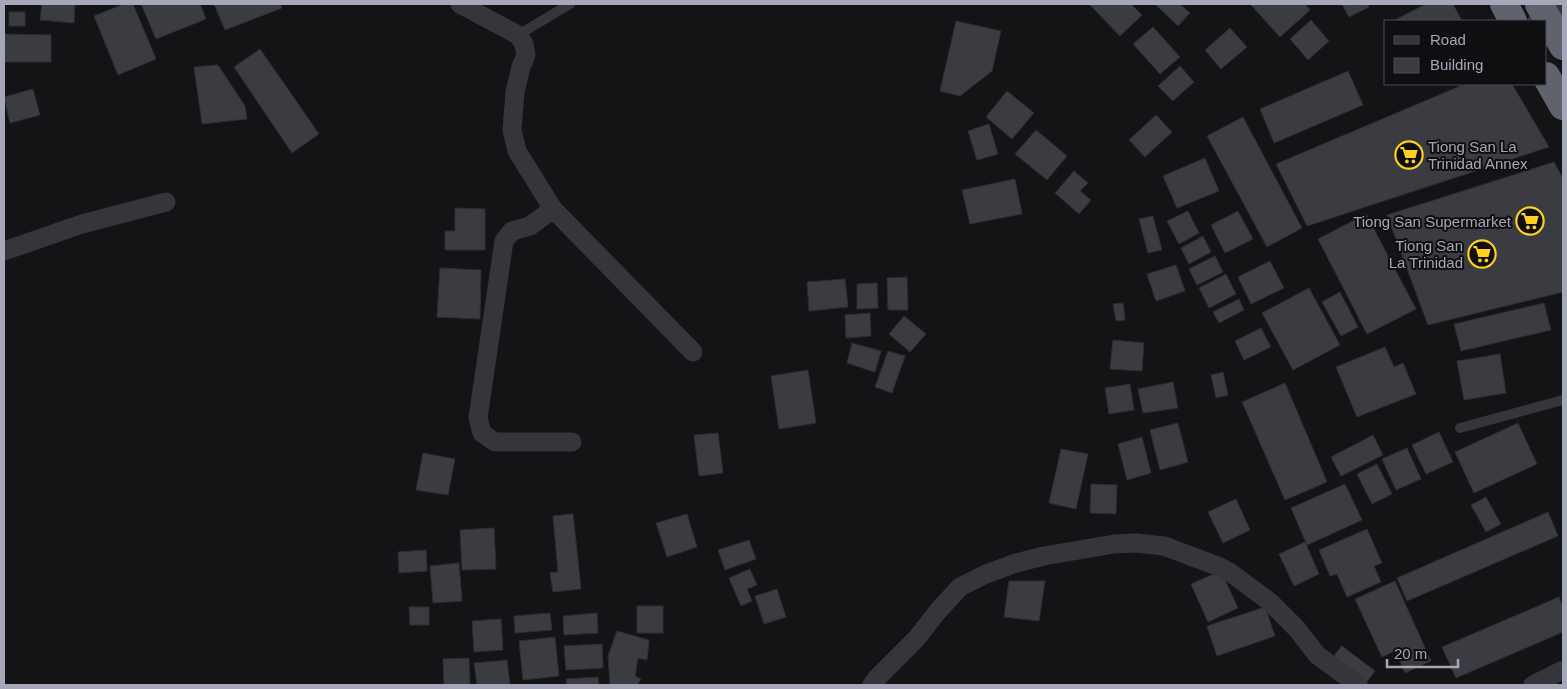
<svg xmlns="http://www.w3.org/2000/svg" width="1567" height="689" font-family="Arial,sans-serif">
<rect width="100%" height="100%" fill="#141416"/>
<!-- building -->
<g fill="#3b3c41" stroke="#2e2e32">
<path d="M42 4H75L74 23 40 20Z"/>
<path d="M124 4H133L156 59 118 75 94 16Z"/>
<path d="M141 4H200L206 19 156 39Z"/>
<path d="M214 4H280L282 8 225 30Z"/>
<path d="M1089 4H1131L1142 15 1120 36Z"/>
<path d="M1155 4H1180L1190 13 1178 26Z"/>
<path d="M1250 4H1305L1310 10 1280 37Z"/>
<path d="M1342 4H1368L1369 7 1349 17Z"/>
<path d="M1426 4H1453L1462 21H1393Z"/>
<rect x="9" y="12" width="16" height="14"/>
<path d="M1311 20 1329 41 1308 60 1290 39Z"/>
<path d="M956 21 1001 31 992 71 960 96 940 91Z"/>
<path d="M1153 27 1180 57 1160 74 1133 44Z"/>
<path d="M1230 28 1247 47 1221 69 1205 50Z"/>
<path d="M4 34 51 35V62H4Z"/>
<path d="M260 49 319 134 292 153 234 67Z"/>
<path d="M218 65 245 106 247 119 202 124 194 67Z"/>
<path d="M1180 66 1194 82 1173 101 1158 86Z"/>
<path d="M1348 71 1363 105 1274 143 1260 109Z"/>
<path d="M1465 84H1512L1549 147 1307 226 1276 164Z"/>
<path d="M33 89 40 115 10 123 4 97Z"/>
<path d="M1007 91 1034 113 1012 139 986 117Z"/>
<path d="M1156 115 1172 132 1145 157 1129 140Z"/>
<path d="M1243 117 1302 228 1267 247 1207 136Z"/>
<path d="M989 124 998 154 977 160 968 131Z"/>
<path d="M1036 130 1067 156 1047 180 1015 154Z"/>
<path d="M1205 158 1219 191 1177 208 1163 176Z"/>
<path d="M1554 162 1563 179V292L1428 325 1387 215Z"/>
<path d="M1074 171 1088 183 1080 191 1091 200 1079 214 1055 193Z"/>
<path d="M1015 179 1022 214 970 224 962 190Z"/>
<path d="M455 208 485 209V250H445V231H455Z"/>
<path d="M1188 211 1199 233 1179 244 1167 221Z"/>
<path d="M1238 211 1253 239 1225 253 1211 225Z"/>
<path d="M1366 214 1416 309 1367 334 1318 239Z"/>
<path d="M1153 216 1162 250 1148 253 1139 219Z"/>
<path d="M1203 236 1211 252 1189 264 1181 248Z"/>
<path d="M1215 256 1223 272 1197 285 1189 269Z"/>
<path d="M1270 261 1284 288 1251 304 1238 277Z"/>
<path d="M1176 265 1185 291 1156 301 1147 274Z"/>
<path d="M440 268 481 270 480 319 437 317Z"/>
<path d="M1226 274 1236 294 1209 308 1199 288Z"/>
<path d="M907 277 908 310H888L887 278Z"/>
<path d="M845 279 848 307 809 311 807 282Z"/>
<path d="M877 283 878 308 857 309V284Z"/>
<path d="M1309 288 1340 345 1293 370 1262 313Z"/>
<path d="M1340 292 1358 327 1341 336 1322 302Z"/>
<path d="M1239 299 1244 310 1219 323 1213 312Z"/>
<path d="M1123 303 1125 320 1116 321 1113 304Z"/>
<path d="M1544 303 1551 330 1461 351 1454 324Z"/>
<path d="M870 313 871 336 846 338 845 315Z"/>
<path d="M904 316 926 334 910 352 889 334Z"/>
<path d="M1261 328 1271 347 1244 360 1235 341Z"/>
<path d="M1113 340 1144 343 1142 371 1110 369Z"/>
<path d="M852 343 881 351 875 372 847 363Z"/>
<path d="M1385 347 1394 367 1403 363 1416 394 1357 417 1336 367Z"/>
<path d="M888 351 905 356 892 393 875 387Z"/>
<path d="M1500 354 1506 393 1464 400 1457 361Z"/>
<path d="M808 370 816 423 779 429 771 376Z"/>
<path d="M1223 372 1228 395 1216 398 1211 375Z"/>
<path d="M1173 382 1178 408 1143 413 1138 389Z"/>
<path d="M1285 383 1327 482 1285 500 1242 402Z"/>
<path d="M1130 384 1134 410 1109 414 1105 388Z"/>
<path d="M1178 423 1188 462 1160 470 1150 430Z"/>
<path d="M1518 423 1537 464 1474 493 1455 452Z"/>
<path d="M1439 432 1453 462 1426 474 1412 445Z"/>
<path d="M718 433 723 473 699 476 694 435Z"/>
<path d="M1373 435 1383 455 1341 476 1331 457Z"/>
<path d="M1142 437 1151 473 1127 480 1118 444Z"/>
<path d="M1407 448 1421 479 1396 490 1382 459Z"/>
<path d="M1061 449 1088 454 1076 509 1049 503Z"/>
<path d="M423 453 455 459 448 495 416 490Z"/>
<path d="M1377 464 1392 494 1372 504 1357 474Z"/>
<path d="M1091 484 1117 485 1116 514 1090 513Z"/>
<path d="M1345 484 1362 520 1307 545 1291 508Z"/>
<path d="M1486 497 1501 524 1486 532 1471 505Z"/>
<path d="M1236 499 1250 530 1223 543 1208 512Z"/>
<path d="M1548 512 1558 536 1407 601 1397 578Z"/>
<path d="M573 514 581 589 553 592 550 573 558 572 553 516Z"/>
<path d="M687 514 697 547 667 557 656 523Z"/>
<path d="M494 528 496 569 462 570 460 530Z"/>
<path d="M1367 529 1382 563 1374 566 1381 582 1347 597 1337 574 1330 576 1319 550Z"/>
<path d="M749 540 756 559 725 570 718 550Z"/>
<path d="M1305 542 1319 574 1294 586 1279 554Z"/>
<path d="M426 550 427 571 399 573 398 552Z"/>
<path d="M459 563 462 601 433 603 430 566Z"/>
<path d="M750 569 757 585 747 589 752 601 741 606 729 578Z"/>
<path d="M1221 571 1238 608 1208 622 1191 584Z"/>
<path d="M1009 581H1045L1039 621 1004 617Z"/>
<path d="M1395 581 1431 661 1405 673 1395 651 1382 657 1355 599Z"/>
<path d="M777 589 786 617 764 624 755 596Z"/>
<path d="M1559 597 1563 607V632L1456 678 1442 647Z"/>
<rect x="637" y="606" width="26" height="27"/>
<path d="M409 607H429V625H410Z"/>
<path d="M1265 607 1275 636 1217 656 1207 626Z"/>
<path d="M550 613 552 630 515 633 514 616Z"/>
<path d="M597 613 598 633 564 635 563 616Z"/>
<path d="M501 619 503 650 474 652 472 621Z"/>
<path d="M617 631 649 640 647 660 638 658 635 676 641 679 637 685H610L608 656Z"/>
<path d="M555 637 559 676 523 680 519 641Z"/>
<path d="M602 644 603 668 566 670 564 646Z"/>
<path d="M1342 646 1375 671 1366 683 1333 657Z"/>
<path d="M469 658 470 685H444L443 659Z"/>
<path d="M507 660 510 685H477L474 663Z"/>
<path d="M598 677 599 685H567L566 679Z"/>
</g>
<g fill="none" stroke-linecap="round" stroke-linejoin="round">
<!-- lane -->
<g stroke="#35353b" stroke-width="10">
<path d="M518 35 570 4"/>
<path d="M1460 428 1563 400"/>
</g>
<!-- street -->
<g stroke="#35353b" stroke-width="19">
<path d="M460 4 518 35 524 44 526 55 521 67 515 92 512 130 517 151 553 209 693 352"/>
<path d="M1537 21 1563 7"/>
<path d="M553 209 530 226 512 231 504 241 478 418 482 433 495 442H572"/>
<path d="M4 251 82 224 166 202"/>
<path d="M872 685 877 678 917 638 938 611 960 587 986 574 1016 563 1044 556 1114 544 1136 543 1164 546 1220 567 1231 573 1270 602 1297 629 1317 655 1358 685"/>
<path d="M1533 685 1563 670"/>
</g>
<!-- highway -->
<g stroke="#60626d" stroke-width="28">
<path d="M1504 4 1513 21"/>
<path d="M1539 4 1563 46"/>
<path d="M1546 76 1563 106"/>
</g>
</g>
<!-- icons -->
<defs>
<g id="supermarket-ring" transform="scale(1.4375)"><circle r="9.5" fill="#0f0f11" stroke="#ffd023" stroke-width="1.5"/><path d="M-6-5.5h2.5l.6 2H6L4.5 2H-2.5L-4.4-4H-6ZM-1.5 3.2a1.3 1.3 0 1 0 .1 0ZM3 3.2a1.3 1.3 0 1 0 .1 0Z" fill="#ffd023"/></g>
</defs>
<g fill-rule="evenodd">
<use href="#supermarket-ring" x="1409" y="155"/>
<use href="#supermarket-ring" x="1530" y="221"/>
<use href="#supermarket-ring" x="1482" y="254"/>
</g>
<g text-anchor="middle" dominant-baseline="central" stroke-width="4" stroke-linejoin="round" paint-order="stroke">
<!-- poi labels -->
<g font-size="15" fill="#a5a8b8" stroke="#0f0f11" text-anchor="end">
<text x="1428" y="146" text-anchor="start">Tiong San La<tspan x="1428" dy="17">Trinidad Annex</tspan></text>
<text x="1511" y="221">Tiong San Supermarket</text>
<text x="1463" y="245">Tiong San<tspan x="1463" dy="17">La Trinidad</tspan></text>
</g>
</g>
<!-- border -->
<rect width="1567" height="689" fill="none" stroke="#a5a8b8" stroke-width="10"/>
<!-- legend -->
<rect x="1384" y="20" width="162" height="65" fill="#0f0f11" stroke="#4b4c54"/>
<rect x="1394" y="36" width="25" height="8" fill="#35353b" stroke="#4b4c54"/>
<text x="1430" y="45" font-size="15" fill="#a5a8b8">Road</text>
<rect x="1394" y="58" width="25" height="15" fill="#3b3c41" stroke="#4b4c54"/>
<text x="1430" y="70" font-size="15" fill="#a5a8b8">Building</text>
<!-- scale -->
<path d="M1387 659v8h71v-8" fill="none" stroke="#a5a8b8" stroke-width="2.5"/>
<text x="1394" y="659" font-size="15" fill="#a5a8b8" stroke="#0f0f11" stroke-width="4" paint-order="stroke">20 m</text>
</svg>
